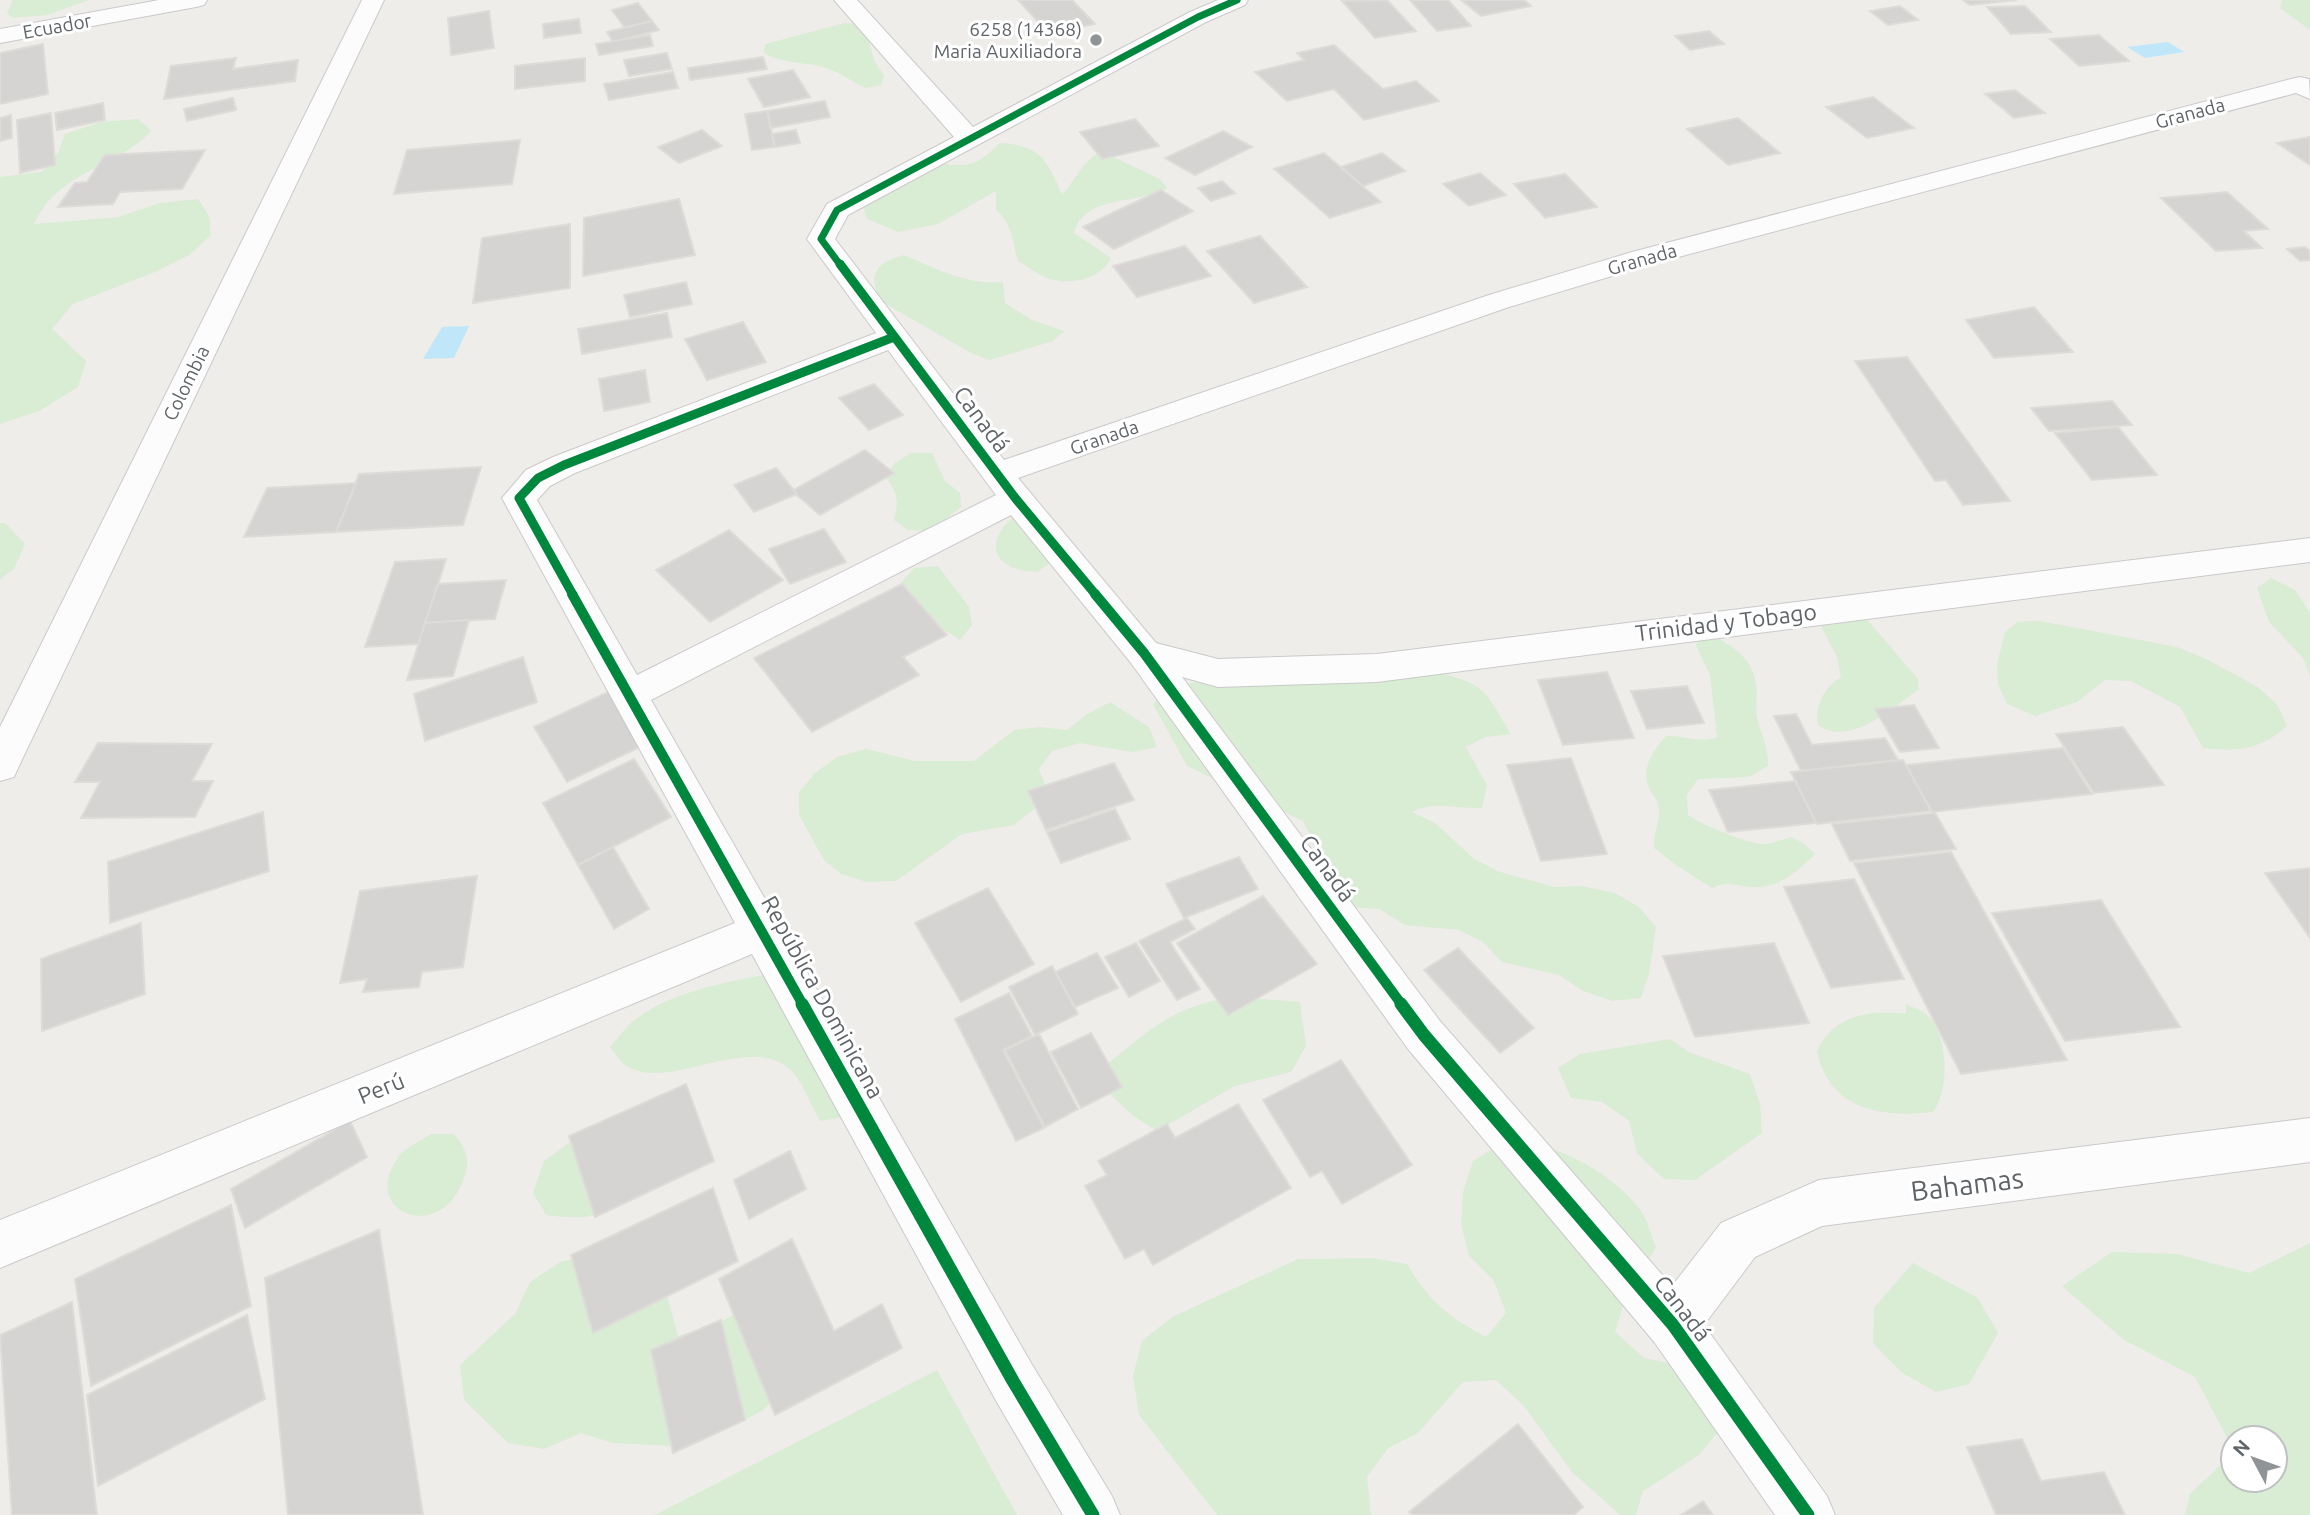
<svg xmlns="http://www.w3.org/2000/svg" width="2310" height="1515" font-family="Ubuntu,sans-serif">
<rect width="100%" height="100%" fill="#efedea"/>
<!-- green -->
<g fill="#d9ecd4">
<path d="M13 0H89L47 15 13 18 7 13Z"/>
<path d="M2282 0H2310V30L2280 8Z"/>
<path d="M845 23 860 24 868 38 874 60 884 76 881 85 866 88C850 81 837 70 819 66 801 62 781 63 764 53L765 44Z"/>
<path d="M138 119 151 131C114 170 58 171 34 224L118 217 160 203 198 199 209 216 211 235 189 255 155 272 73 304 52 329 86 361 78 387 39 411 0 424V177L42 172 58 153 65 134 101 122Z"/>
<path d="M1000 143C1040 145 1048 161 1062 195 1076 179 1082 162 1101 151L1160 179 1167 188C1139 205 1084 194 1074 233L1111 258C1100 280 1070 286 1047 278 1037 274 1027 266 1018 261 1012 242 1013 224 996 210V191L938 224 898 232 867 219C854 189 886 165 914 162 932 160 951 167 969 164 981 162 991 151 1000 143Z"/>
<path d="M904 255C937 269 966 285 1003 282L1005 303 1032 320 1064 331 1053 341 990 360 973 354 884 303C865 278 875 262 904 255Z"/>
<path d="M911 453H932L945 481 960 493 961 507 931 531 908 530 894 520C899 501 898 492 885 477L895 463Z"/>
<path d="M1017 514 1055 559 1038 572C1031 571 1022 571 1016 569 982 556 997 529 1017 514Z"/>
<path d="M0 523H5L25 544 14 569 0 579Z"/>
<path d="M938 566 969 607 972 625 960 640C936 624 913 611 900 584L914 568Z"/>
<path d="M2271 578 2295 590 2310 613V676L2303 658 2269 622 2257 588Z"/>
<path d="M1863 615 1918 679 1919 689C1893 707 1850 748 1818 725 1814 706 1825 687 1841 677L1837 657 1821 626 1822 618Z"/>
<path d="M2040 621 2177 647 2206 659 2258 687 2278 706 2287 726C2261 750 2237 752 2203 748L2180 707 2131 681 2105 680 2077 702 2035 716 2007 704 1998 684 1997 664 2005 632 2017 622Z"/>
<path d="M1711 634C1732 646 1754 659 1756 685 1758 696 1755 707 1757 718 1761 734 1769 749 1768 766L1749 777 1698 779 1687 795 1688 815C1700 824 1750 845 1765 844 1773 844 1783 839 1791 837L1805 844 1815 854C1797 872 1778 889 1751 887 1736 886 1726 880 1712 888L1676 865 1654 848C1653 834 1660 823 1659 810 1659 802 1654 797 1650 790 1640 769 1652 752 1666 736 1684 735 1701 744 1717 737L1710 675 1696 645 1699 636Z"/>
<path d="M1436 672C1487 684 1485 692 1511 734L1486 737 1466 747 1487 785 1482 808C1456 809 1435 801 1412 812L1435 823 1473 858 1497 871 1554 887 1582 886 1615 893 1639 907 1656 927 1649 974 1641 998 1612 1001 1583 991 1559 975 1502 962 1483 942 1459 930 1405 925 1379 909 1348 907 1319 866 1313 841 1303 821 1187 766 1153 704 1173 686 1204 681Z"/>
<path d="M1110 702 1149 727 1157 747 1132 752 1080 743 1052 751 1039 769 1047 789 1033 810 1014 825 962 834 896 881 867 882 841 874 824 860 799 815V792L815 773 837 757 866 749 915 761H974L1014 730 1039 727 1067 730 1086 715Z"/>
<path d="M782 971 850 1116 820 1121C812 1107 805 1087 794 1074 755 1028 674 1092 628 1067 621 1064 615 1053 610 1047 617 1039 624 1029 632 1022 673 989 732 982 782 971Z"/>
<path d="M1237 997 1300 1002 1306 1046 1291 1072 1235 1086 1157 1131 1132 1115 1110 1094 1106 1065C1152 1028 1176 1004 1237 997Z"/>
<path d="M1906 1004C1917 1009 1926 1012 1933 1022 1948 1044 1949 1091 1933 1112 1881 1118 1830 1110 1817 1052 1832 1015 1871 1009 1906 1014Z"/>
<path d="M1670 1039 1689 1052 1750 1074 1760 1104 1762 1133 1695 1180 1664 1179 1637 1153 1629 1121 1602 1102 1571 1098 1558 1068 1580 1054Z"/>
<path d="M431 1134H454C466 1148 471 1160 464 1178 440 1247 356 1211 400 1155 407 1147 422 1140 431 1134Z"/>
<path d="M574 1139 638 1195C601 1217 588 1221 546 1215L533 1193 544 1161Z"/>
<path d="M1531 1142C1572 1153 1615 1176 1641 1211 1648 1221 1651 1236 1656 1247L1625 1300 1615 1332 1644 1358 1683 1366 1720 1430 1699 1455 1643 1491 1636 1515H1620L1572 1472 1523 1405 1496 1380 1463 1382 1418 1433 1388 1448 1367 1477 1371 1515H1217L1139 1415 1133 1376 1142 1341 1172 1317 1298 1259 1372 1258 1407 1264C1431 1303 1446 1315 1486 1337L1506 1313 1494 1281 1469 1256 1461 1224 1463 1192 1473 1161 1499 1145Z"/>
<path d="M2310 1243V1515H2185L2190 1494 2233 1453V1480H2275V1438H2233V1449L2195 1377 2124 1340 2062 1286 2112 1252 2177 1254 2249 1273Z"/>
<path d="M595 1253 657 1259 678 1336 717 1324 780 1289 790 1382 762 1411 689 1447 613 1443 581 1433 544 1449 508 1443 464 1400 460 1365 515 1314 530 1282 560 1262Z"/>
<path d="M1913 1263 1978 1298 1998 1333 1969 1384 1936 1392 1901 1372 1873 1343 1874 1308Z"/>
<path d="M937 1370 1017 1515H655Z"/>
</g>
<!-- water -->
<g fill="#bfe7f9">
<path d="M2168 42 2184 52 2145 58 2127 47Z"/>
<path d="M469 326 454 358 423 359 442 327Z"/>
</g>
<!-- building -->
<g fill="#d6d4d3" stroke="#dedcd8" stroke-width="2">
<path d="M1018 0H1072L1095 24 1049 34Z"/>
<path d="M1387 0 1416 31 1375 38 1342 1Z"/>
<path d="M1410 0H1448L1471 26 1437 31Z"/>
<path d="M1461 0H1524L1531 6 1481 16Z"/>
<path d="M1963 0H2017L1970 5Z"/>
<path d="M638 3 652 21 625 28 612 10Z"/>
<path d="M1900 6 1918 20 1888 25 1870 11Z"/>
<path d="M2025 6 2051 32 2011 34 1987 7Z"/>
<path d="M489 11 494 48 451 55 448 18Z"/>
<path d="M579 19 581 33 544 38 543 24Z"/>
<path d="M652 21 659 30 613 42 607 32Z"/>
<path d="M1709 31 1724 44 1690 50 1675 36Z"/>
<path d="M650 35 653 46 599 55 596 44Z"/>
<path d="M2099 35 2129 61 2079 66 2050 39Z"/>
<path d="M43 44 48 94 0 104V53Z"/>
<path d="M1334 45 1383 89 1416 81 1439 101 1364 120 1334 89 1287 101 1255 72 1304 60 1297 53Z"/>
<path d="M667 53 672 69 629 76 624 60Z"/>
<path d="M763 57 767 69 690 80 688 68Z"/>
<path d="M236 58 233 69 298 60 295 81 164 99 171 66Z"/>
<path d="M585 58V81L515 89V66Z"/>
<path d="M793 70 810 97 764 107 748 79Z"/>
<path d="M673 72 678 88 609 100 604 84Z"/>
<path d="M2015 90 2045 113 2014 118 1985 94Z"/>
<path d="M1873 97 1914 128 1867 138 1826 107Z"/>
<path d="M233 98 236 110 187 121 184 109Z"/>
<path d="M825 101 830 117 771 128 767 111Z"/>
<path d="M103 103 105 120 57 130 55 113Z"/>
<path d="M767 111 775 147 752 150 745 114Z"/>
<path d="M51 113 55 165 20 173 17 120Z"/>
<path d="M11 115 12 138 0 141V118Z"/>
<path d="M1738 118 1780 153 1728 165 1687 129Z"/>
<path d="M1135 119 1159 146 1102 159 1080 132Z"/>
<path d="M702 130 722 146 679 163 658 147Z"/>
<path d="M796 130 800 143 775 147 772 134Z"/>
<path d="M1223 131 1252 147 1195 175 1165 158Z"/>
<path d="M2310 137V165L2277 143Z"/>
<path d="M520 140 512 184 394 194 407 150Z"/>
<path d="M205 150 182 189 120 192 113 204 58 207 75 183 87 182 105 155Z"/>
<path d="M1324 153 1381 202 1330 218 1274 169Z"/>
<path d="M1382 153 1405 171 1363 186 1341 167Z"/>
<path d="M1480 173 1506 195 1469 206 1443 184Z"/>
<path d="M1565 174 1597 207 1545 218 1514 184Z"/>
<path d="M1222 181 1235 193 1211 201 1198 188Z"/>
<path d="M1161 190 1193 211 1114 249 1083 227Z"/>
<path d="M2227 192 2268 229 2244 231 2262 248 2216 251 2161 198Z"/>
<path d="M679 199 695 255 583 276 584 218Z"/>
<path d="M570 224V288L473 303 482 238Z"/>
<path d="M1260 236 1307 287 1254 303 1207 251Z"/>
<path d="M1185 246 1211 276 1137 297 1113 266Z"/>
<path d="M2305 247 2310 251V260L2300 261 2287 249Z"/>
<path d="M686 282 692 304 630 317 624 295Z"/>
<path d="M2034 307 2073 352 1994 358 1966 320Z"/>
<path d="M667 313 672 337 582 354 578 329Z"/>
<path d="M743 322 766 362 707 380 685 339Z"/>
<path d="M1907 357 2010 501 1963 505 1946 480 1935 481 1855 361Z"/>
<path d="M645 370 650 402 604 411 599 379Z"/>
<path d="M874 384 903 415 869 430 839 398Z"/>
<path d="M2112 401 2132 425 2049 431 2031 408Z"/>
<path d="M2118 427 2157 475 2092 480 2055 433Z"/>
<path d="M865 450 894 473 820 515 792 491Z"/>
<path d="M481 467 463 525 336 532 359 474Z"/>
<path d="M776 468 797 494 754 512 734 485Z"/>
<path d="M356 483 336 532 244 537 267 488Z"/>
<path d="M824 529 846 562 790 584 769 549Z"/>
<path d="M729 530 783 580 710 622 656 570Z"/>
<path d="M446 559 419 644 365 647 395 562Z"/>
<path d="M506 580 495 619 425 623 438 584Z"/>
<path d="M902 584 947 635 903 657 919 675 812 732 754 658Z"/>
<path d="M469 620 453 676 407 680 425 623Z"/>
<path d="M523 657 537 702 425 741 414 694Z"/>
<path d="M1607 672 1634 738 1563 745 1538 680Z"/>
<path d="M1687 686 1704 723 1647 729 1631 691Z"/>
<path d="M610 691 644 745 567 782 534 727Z"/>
<path d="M1914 705 1939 748 1900 752 1875 709Z"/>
<path d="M1796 714 1812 745 1885 738 1898 760 1801 771 1774 716Z"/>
<path d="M2123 727 2164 785 2094 793 2056 734Z"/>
<path d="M98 743 212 744 192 781H213L195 817 81 818 100 782H75Z"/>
<path d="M2063 748 2092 794 1932 812 1906 765Z"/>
<path d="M1571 758 1607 854 1541 861 1507 765Z"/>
<path d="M634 759 671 817 578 865 543 803Z"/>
<path d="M1903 760 1931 811 1817 824 1791 772Z"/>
<path d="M1114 763 1134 800 1046 830 1028 791Z"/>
<path d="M1795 781 1816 823 1728 832 1709 790Z"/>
<path d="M1115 809 1130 839 1061 863 1047 832Z"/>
<path d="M263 812 269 871 110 923 108 862Z"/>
<path d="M1935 813 1956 849 1850 861 1832 824Z"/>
<path d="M613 847 649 909 614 929 578 865Z"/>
<path d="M1951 852 2067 1060 1961 1074 1854 863Z"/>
<path d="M1239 857 1258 889 1184 918 1166 884Z"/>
<path d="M2310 868V938L2265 873Z"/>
<path d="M477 876 463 967 422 972 419 987 363 992 367 979 340 983 360 891Z"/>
<path d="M1854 879 1904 979 1831 988 1784 887Z"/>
<path d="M988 888 1034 964 961 1002 915 923Z"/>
<path d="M1263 896 1317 964 1228 1015 1177 943Z"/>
<path d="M2101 900 2180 1027 2065 1041 1992 913Z"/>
<path d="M1187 918 1195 929 1170 942 1200 989 1177 1000 1139 941Z"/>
<path d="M141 923 145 994 42 1031 41 959Z"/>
<path d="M1136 943 1160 981 1129 997 1105 957Z"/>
<path d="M1774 943 1809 1023 1695 1037 1663 956Z"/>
<path d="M1458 948 1534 1028 1500 1053 1424 970Z"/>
<path d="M1097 953 1118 988 1075 1007 1055 972Z"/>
<path d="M1052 966 1078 1014 1035 1035 1009 987Z"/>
<path d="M1009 993 1032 1036 1003 1050 1044 1128 1016 1141 955 1019Z"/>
<path d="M1091 1033 1122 1087 1081 1108 1051 1052Z"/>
<path d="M1039 1034 1078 1109 1045 1127 1005 1050Z"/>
<path d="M1341 1060 1412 1165 1342 1204 1322 1171 1310 1177 1263 1100Z"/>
<path d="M686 1084 714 1161 595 1217 569 1136Z"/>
<path d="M1238 1104 1291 1188 1153 1265 1144 1249 1125 1259 1085 1186 1107 1175 1098 1161 1167 1124 1175 1138Z"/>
<path d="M350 1121 367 1157 245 1228 231 1189Z"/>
<path d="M790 1151 806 1189 749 1219 734 1180Z"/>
<path d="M713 1188 738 1261 593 1333 571 1255Z"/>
<path d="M231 1205 251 1306 91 1386 75 1279Z"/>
<path d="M379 1230 423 1515H288L265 1278Z"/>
<path d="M792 1239 834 1331 882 1304 902 1348 775 1415 719 1279Z"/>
<path d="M72 1302 97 1515H12L0 1335Z"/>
<path d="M247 1315 265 1399 98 1486 87 1395Z"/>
<path d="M721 1320 745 1420 673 1453 651 1350Z"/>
<path d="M1518 1424 1583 1507 1574 1515H1412L1409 1512Z"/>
<path d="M2022 1439 2041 1481 2104 1472 2125 1515H1996L1967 1447Z"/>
<path d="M1703 1501 1713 1515H1681Z"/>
</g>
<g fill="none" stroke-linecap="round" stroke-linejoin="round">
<!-- minor casing -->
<g stroke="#cacacb" stroke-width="2">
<g id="minor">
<path d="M159 0H207L204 5 196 7 0 43V29Z"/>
<path d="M834 0H857L973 127 1190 12 1218 0H1248L1245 5 1206 22 848 215 835 239 1004 460 1489 295 1632 252 2291 79 2300 77 2309 79 2310 99 2296 93 1652 264 1509 307 1018 478 1156 643 1218 659 1377 654 2310 538V562L1377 682 1218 687 1182 677 1440 1021 1672 1286 1721 1223 1819 1180 2310 1118V1162L1822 1226 1755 1257 1704 1325 1827 1496 1835 1515H1775L1655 1343 1408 1049 1131 663 1011 515 651 700 1031 1363 1112 1496 1120 1515H1063L995 1399 752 954 0 1268V1220L735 923 502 498 526 470 553 457 876 333 807 239 827 204 954 137ZM888 350 996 495 637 675 537 500 550 486 575 473Z"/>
</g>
</g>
<!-- tertiary casing -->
<g stroke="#cacacb" stroke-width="2">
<path id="tertiary" d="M362 0H384L19 766 14 777 0 781V727Z"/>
</g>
<!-- minor -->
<use href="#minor" fill="#fdfcfc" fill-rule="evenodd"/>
<!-- tertiary -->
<use href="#tertiary" fill="#fdfcfc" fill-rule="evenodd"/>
<!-- cycleway-far3 casing -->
<g stroke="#fff" stroke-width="10">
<path id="cycleway-far3" d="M841 266 821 239 837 210 1198 17 1237 0"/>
</g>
<!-- cycleway-far2 casing -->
<g stroke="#fff" stroke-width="12">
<g id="cycleway-far2">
<path d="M840 264 1016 499 1096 595"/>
<path d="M573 595 519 498 538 478 564 465 894 337"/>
</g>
</g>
<!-- cycleway-far1 casing -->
<g stroke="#fff" stroke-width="15">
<g id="cycleway-far1">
<path d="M572 594 803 1005"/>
<path d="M1095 594 1144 653 1402 1005"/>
</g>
</g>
<!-- cycleway casing -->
<g stroke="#fff" stroke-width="18">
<g id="cycleway">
<path d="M802 1004 1013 1381 1093 1515"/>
<path d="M1401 1004 1424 1035 1673 1325 1808 1515"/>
</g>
</g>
<!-- cycleway-far3 -->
<use href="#cycleway-far3" stroke="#00873e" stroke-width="7"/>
<!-- cycleway-far2 -->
<use href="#cycleway-far2" stroke="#00873e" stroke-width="9"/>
<!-- cycleway-far1 -->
<use href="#cycleway-far1" stroke="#00873e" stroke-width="10"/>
<!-- cycleway -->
<use href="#cycleway" stroke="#00873e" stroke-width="13"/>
</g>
<!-- markers -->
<circle fill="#919496" stroke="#fff" stroke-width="2.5" cx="1096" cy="40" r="7"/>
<g text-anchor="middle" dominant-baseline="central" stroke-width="6" stroke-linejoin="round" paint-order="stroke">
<!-- far-street labels -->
<g font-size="19" fill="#5e6468" stroke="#fff">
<text transform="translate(57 26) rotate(-10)">Ecuador</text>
<text transform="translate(2190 113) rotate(-15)">Granada</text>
<text transform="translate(1642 259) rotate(-16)">Granada</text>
<text transform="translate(186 383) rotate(-64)">Colombia</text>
<text transform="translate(1104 437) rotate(-19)">Granada</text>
</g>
<!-- far-poi labels -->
<g font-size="19" fill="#5e6468" stroke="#fff" text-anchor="end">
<text x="1082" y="29">6258 (14368)<tspan x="1082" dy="22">Maria Auxiliadora</tspan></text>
</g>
<!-- street labels -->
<g font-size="23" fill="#5e6468" stroke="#fff">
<text transform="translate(982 419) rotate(53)">Canadá</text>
<text transform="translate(1726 622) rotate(-7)">Trinidad y Tobago</text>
<text transform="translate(1328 868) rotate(54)">Canadá</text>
<text transform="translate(823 997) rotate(61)">República Dominicana</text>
<text transform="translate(381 1088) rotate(-22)">Perú</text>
<text transform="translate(1683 1308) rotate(52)">Canadá</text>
</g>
<!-- near-street labels -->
<g font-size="28" fill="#5e6468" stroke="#fff">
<text transform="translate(1967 1184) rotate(-7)">Bahamas</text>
</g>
</g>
<!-- north arrow -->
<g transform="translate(2254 1459) rotate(311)"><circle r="33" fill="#ffffff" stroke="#bfc1c3" stroke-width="2"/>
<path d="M0-5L12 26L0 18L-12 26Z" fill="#919496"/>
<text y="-10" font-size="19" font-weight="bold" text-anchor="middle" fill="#5e6468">N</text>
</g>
</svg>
